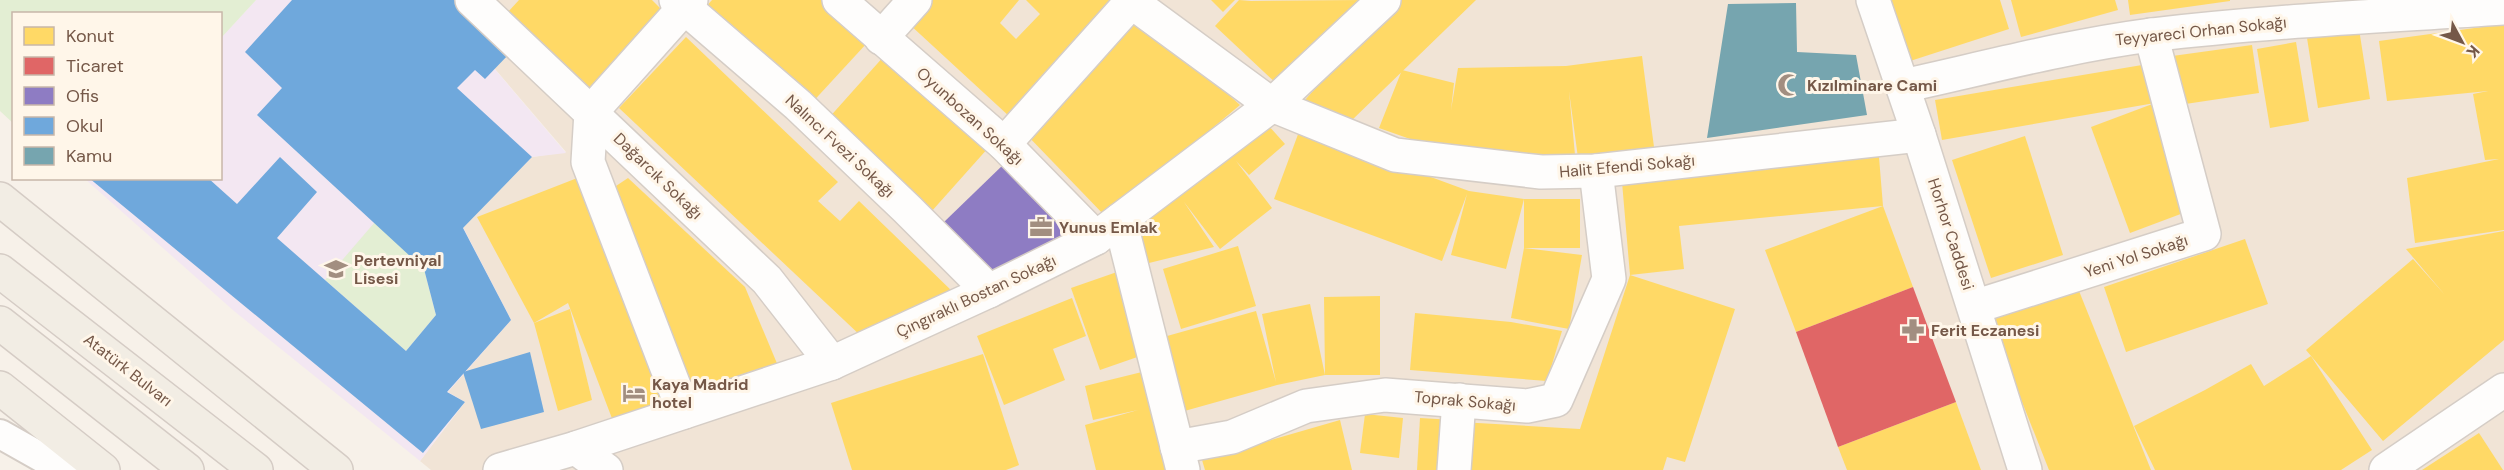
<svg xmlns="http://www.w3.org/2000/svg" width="2504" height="470" font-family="'DM Sans',sans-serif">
<rect width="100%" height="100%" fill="#f7f1e9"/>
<!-- residential -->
<path fill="#f1e4d6" d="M436 0H2504V470H431L420 461 465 402 447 392 511 320 463 228 532 157 566 152Z"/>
<!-- education -->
<path fill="#f3e7f2" d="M256 0H436L566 153 532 157 463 227 511 320 448 392 465 402 420 461 234 311 85 179 220 178 221 38Z"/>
<!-- green -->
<g fill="#e3eed3">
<path d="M0 0H256L221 38 220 14H14L13 123 0 111Z"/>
<path d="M375 222 424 269 436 315 406 351 325 280Z"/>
</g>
<!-- homes -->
<g fill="#ffd966">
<path d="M519 0H652L667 15 595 93 508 12Z"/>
<path d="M712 0H821L867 43 808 107 703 10Z"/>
<path d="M929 0H1019L1000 23 1016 39 1040 14 1026 0H1118L1010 117 908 23Z"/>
<path d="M1211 0H1235L1223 12Z"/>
<path d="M1239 0 1251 1 1362 0 1279 86 1215 26Z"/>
<path d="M1399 0H1476L1351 121 1305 100 1365 32Z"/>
<path d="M1884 0H2000L2009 29 1904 63Z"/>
<path d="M2011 0H2115L2118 10 2021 37Z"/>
<path d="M2128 0H2230V1L2130 15Z"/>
<path d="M1135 11 1240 105 1106 217 1025 133Z"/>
<path d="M2504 24V230L2415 243 2407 178 2499 159 2485 160 2473 94 2488 91 2387 101 2379 41Z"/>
<path d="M2359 29 2370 99 2318 108 2307 38Z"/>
<path d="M686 37 838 182 818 201 840 221 859 201 954 293 862 337 619 108Z"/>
<path d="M2296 42 2309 121 2270 128 2257 49Z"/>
<path d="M2252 45 2259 93 2172 106 2165 57Z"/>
<path d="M885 55 989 147 931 212 827 120Z"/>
<path d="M1642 56 1654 147 1578 158 1569 91 1575 155 1444 151 1379 128 1402 70 1454 83 1451 110 1458 68 1566 66Z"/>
<path d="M2148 64 2155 103 1942 140 1935 100Z"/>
<path d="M2155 103 2194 209 2130 233 2091 127Z"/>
<path d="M1268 125 1285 144 1249 175 1236 161 1272 208 1220 249 1184 202 1214 247 1149 263 1136 229 1232 156Z"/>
<path d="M1300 129 1469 191 1524 199H1580V248H1524L1582 255 1569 329 1511 318 1524 248V199L1506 269 1451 255 1467 194 1442 261 1274 199Z"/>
<path d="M2025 136 2063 255 1991 278 1952 160Z"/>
<path d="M1879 157 1883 206 1913 287 1796 332 1765 250 1883 206 1679 226 1684 269 1630 275 1735 309 1685 462 1667 457 1663 470H1457L1460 422 1580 429 1630 275 1622 182Z"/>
<path d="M585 175 670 399 613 421 568 303 534 323 477 217Z"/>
<path d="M628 178 745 287 781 373 691 401 604 194Z"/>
<path d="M2504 231V340L2383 441 2306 350 2413 259 2445 295 2406 249Z"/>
<path d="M2245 239 2268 304 2126 352 2104 287Z"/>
<path d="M1238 246 1256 306 1181 329 1163 269Z"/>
<path d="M1117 272 1146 354 1100 370 1071 288Z"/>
<path d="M2075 281 2151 470H2049L1988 316Z"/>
<path d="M1380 296V375H1325L1277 385 1181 412 1160 338 1256 311 1276 382 1262 314 1310 304 1325 375 1324 297Z"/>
<path d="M1072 298 1086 336 1053 349 1065 380 1004 405 977 336Z"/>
<path d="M570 309 592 400 558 411 534 323Z"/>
<path d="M1415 313 1511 322 1562 331 1547 381 1410 370Z"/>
<path d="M983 354 1019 465 1006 470H852L831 403Z"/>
<path d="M2311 356 2372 450 2341 470H2155L2134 426 2205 390 2251 364 2264 386Z"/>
<path d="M1146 371 1171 470H1096L1085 425 1138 410 1093 420 1085 386Z"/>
<path d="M1956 402 1981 470H1847L1838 447Z"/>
<path d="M1365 414 1403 418 1399 458 1360 453Z"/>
<path d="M1420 418 1454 420 1451 470H1417Z"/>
<path d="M1340 420 1352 470H1205L1202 460Z"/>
<path d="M2479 433 2503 470H2422Z"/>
</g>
<!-- shops -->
<path fill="#e06666" d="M1913 287 1956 402 1838 447 1796 332Z"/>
<!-- offices -->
<path fill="#8e7cc3" d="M1005 163 1077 232 997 278 944 222Z"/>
<!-- schools -->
<g fill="#6fa8dc">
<path d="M292 0H455L511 52 485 79 475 70 457 88 532 157 463 228 511 320 447 392 465 402 423 453 89 178H208L237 204 280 157 317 192 277 238 406 351 436 315 424 269 257 115 282 88 245 52Z"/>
<path d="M530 352 544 412 481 429 463 372Z"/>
</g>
<!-- public -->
<path fill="#76a5af" d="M1796 3 1797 52 1856 55 1867 115 1707 138 1728 4Z"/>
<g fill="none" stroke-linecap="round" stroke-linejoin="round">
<!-- pedestrian casing -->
<g stroke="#d5cdc6" stroke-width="32">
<path id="pedestrian" d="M0 434 64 470"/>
</g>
<!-- minor casing -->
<g stroke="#d5cdc6" stroke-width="36">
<g id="minor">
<path d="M472 0 767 280 832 363"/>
<path d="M676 0 798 105 907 209 989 291"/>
<path d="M839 0 1004 144 1096 238"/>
<path d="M1129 0 1272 105 1395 155 1541 172 1596 171 1919 135"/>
<path d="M881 38 915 0"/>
<path d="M1903 86C1985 68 2067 46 2151 35 2268 21 2386 16 2504 8"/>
<path d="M1004 144 1133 0"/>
<path d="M1120 220 1183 470"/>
<path d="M1974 307 2204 234 2151 35"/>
<path d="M684 412 588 162 591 112 691 0"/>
<path d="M1177 447 1232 437 1306 406 1385 395 1527 406 1556 400 1609 279 1596 171"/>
<path d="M576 448 606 470"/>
<path d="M1454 470 1459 400"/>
<path d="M2386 470 2504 390"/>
</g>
</g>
<!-- tertiary casing -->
<g stroke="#d5cdc6" stroke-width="36">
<g id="tertiary">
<path d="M1873 0 1919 135 2025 470"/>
<path d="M500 470 576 448 832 363 989 291 1096 238 1272 105 1384 0"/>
</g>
</g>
<!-- primary casing -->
<g stroke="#d5ccc5" stroke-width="36">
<g id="primary">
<path d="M0 199 336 470"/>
<path d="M0 271 256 470"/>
<path d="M0 323 187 470"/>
<path d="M0 388 103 470"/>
</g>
</g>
<!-- pedestrian -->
<use href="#pedestrian" stroke="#fefdfc" stroke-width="28"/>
<!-- minor -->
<use href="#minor" stroke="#fefdfc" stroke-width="33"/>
<!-- tertiary -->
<use href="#tertiary" stroke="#fefdfc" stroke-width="33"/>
<!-- primary -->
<use href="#primary" stroke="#f2ede4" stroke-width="33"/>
</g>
<!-- icons -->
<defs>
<g id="mosque-bare" transform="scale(1.8)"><path d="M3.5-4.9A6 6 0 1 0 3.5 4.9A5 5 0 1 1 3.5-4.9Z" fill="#a28e80" stroke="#fff6e9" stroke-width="2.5" paint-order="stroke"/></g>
<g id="office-bare" transform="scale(1.8)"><path d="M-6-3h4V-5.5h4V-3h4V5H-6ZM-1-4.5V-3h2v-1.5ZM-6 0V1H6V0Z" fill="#a28e80" stroke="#fff6e9" stroke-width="2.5" paint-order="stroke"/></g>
<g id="school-bare" transform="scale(1.8)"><path d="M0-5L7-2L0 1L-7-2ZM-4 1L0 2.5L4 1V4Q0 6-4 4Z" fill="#a28e80" stroke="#fff6e9" stroke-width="2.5" paint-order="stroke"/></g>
<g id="pharmacy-bare" transform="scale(1.8)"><path d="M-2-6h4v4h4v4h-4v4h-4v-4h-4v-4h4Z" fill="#a28e80" stroke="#fff6e9" stroke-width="2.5" paint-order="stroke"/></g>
<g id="hotel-bare" transform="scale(1.8)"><path d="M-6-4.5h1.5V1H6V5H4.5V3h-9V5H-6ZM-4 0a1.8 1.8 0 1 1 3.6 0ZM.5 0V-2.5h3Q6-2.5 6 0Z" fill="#a28e80" stroke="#fff6e9" stroke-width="2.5" paint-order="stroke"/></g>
</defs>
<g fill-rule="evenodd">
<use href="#mosque-bare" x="1789" y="85"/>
<use href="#office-bare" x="1041" y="227"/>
<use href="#school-bare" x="336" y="269"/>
<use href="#pharmacy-bare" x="1913" y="330"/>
<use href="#hotel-bare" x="634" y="393"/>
</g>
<g text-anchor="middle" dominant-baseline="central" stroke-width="6" stroke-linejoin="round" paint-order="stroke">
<!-- street labels -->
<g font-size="16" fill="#755848" stroke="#fff6e9">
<text transform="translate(2201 31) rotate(-6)">Teyyareci Orhan Sokağı</text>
<text transform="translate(970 116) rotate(42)">Oyunbozan Sokağı</text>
<text transform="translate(840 146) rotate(43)">Nalıncı Fvezi Sokağı</text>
<text transform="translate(1627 166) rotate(-5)">Halit Efendi Sokağı</text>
<text transform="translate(658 176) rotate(44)">Dağarcık Sokağı</text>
<text transform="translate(1951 234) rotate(72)">Horhor Caddesi</text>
<text transform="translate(2136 256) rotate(-18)">Yeni Yol Sokağı</text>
<text transform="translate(976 296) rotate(-25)">Çıngıraklı Bostan Sokağı</text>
<text transform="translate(128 370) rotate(38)">Atatürk Bulvarı</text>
<text transform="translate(1465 401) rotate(5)">Toprak Sokağı</text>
</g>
<!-- poi labels -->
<g font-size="16" font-weight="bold" fill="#755848" stroke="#fff6e9" text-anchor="start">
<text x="1807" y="85">Kızılminare Cami</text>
<text x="1059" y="227">Yunus Emlak</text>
<text x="354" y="260">Pertevniyal<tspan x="354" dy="18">Lisesi</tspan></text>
<text x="1931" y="330">Ferit Eczanesi</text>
<text x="652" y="384">Kaya Madrid<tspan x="652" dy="18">hotel</tspan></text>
</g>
</g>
<!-- legend -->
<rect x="12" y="12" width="210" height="168" fill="#fff6e9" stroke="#c8b7a9" stroke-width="1.5"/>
<rect x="24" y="27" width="30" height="18" fill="#ffd966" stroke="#c8b7a9" stroke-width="1.5"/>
<text x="66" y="42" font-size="18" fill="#755848">Konut</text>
<rect x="24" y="57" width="30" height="18" fill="#e06666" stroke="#c8b7a9" stroke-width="1.5"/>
<text x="66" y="72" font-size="18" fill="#755848">Ticaret</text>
<rect x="24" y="87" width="30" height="18" fill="#8e7cc3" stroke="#c8b7a9" stroke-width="1.5"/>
<text x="66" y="102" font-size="18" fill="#755848">Ofis</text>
<rect x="24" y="117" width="30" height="18" fill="#6fa8dc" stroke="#c8b7a9" stroke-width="1.5"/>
<text x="66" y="132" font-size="18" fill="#755848">Okul</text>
<rect x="24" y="147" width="30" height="18" fill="#76a5af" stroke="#c8b7a9" stroke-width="1.5"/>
<text x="66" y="162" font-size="18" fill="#755848">Kamu</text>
<!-- north arrow -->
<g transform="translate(2462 42) rotate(131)" stroke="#fff6e9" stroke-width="4.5" paint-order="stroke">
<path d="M0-4.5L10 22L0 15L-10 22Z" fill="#755848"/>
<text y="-9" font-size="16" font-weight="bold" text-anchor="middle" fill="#755848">K</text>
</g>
</svg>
